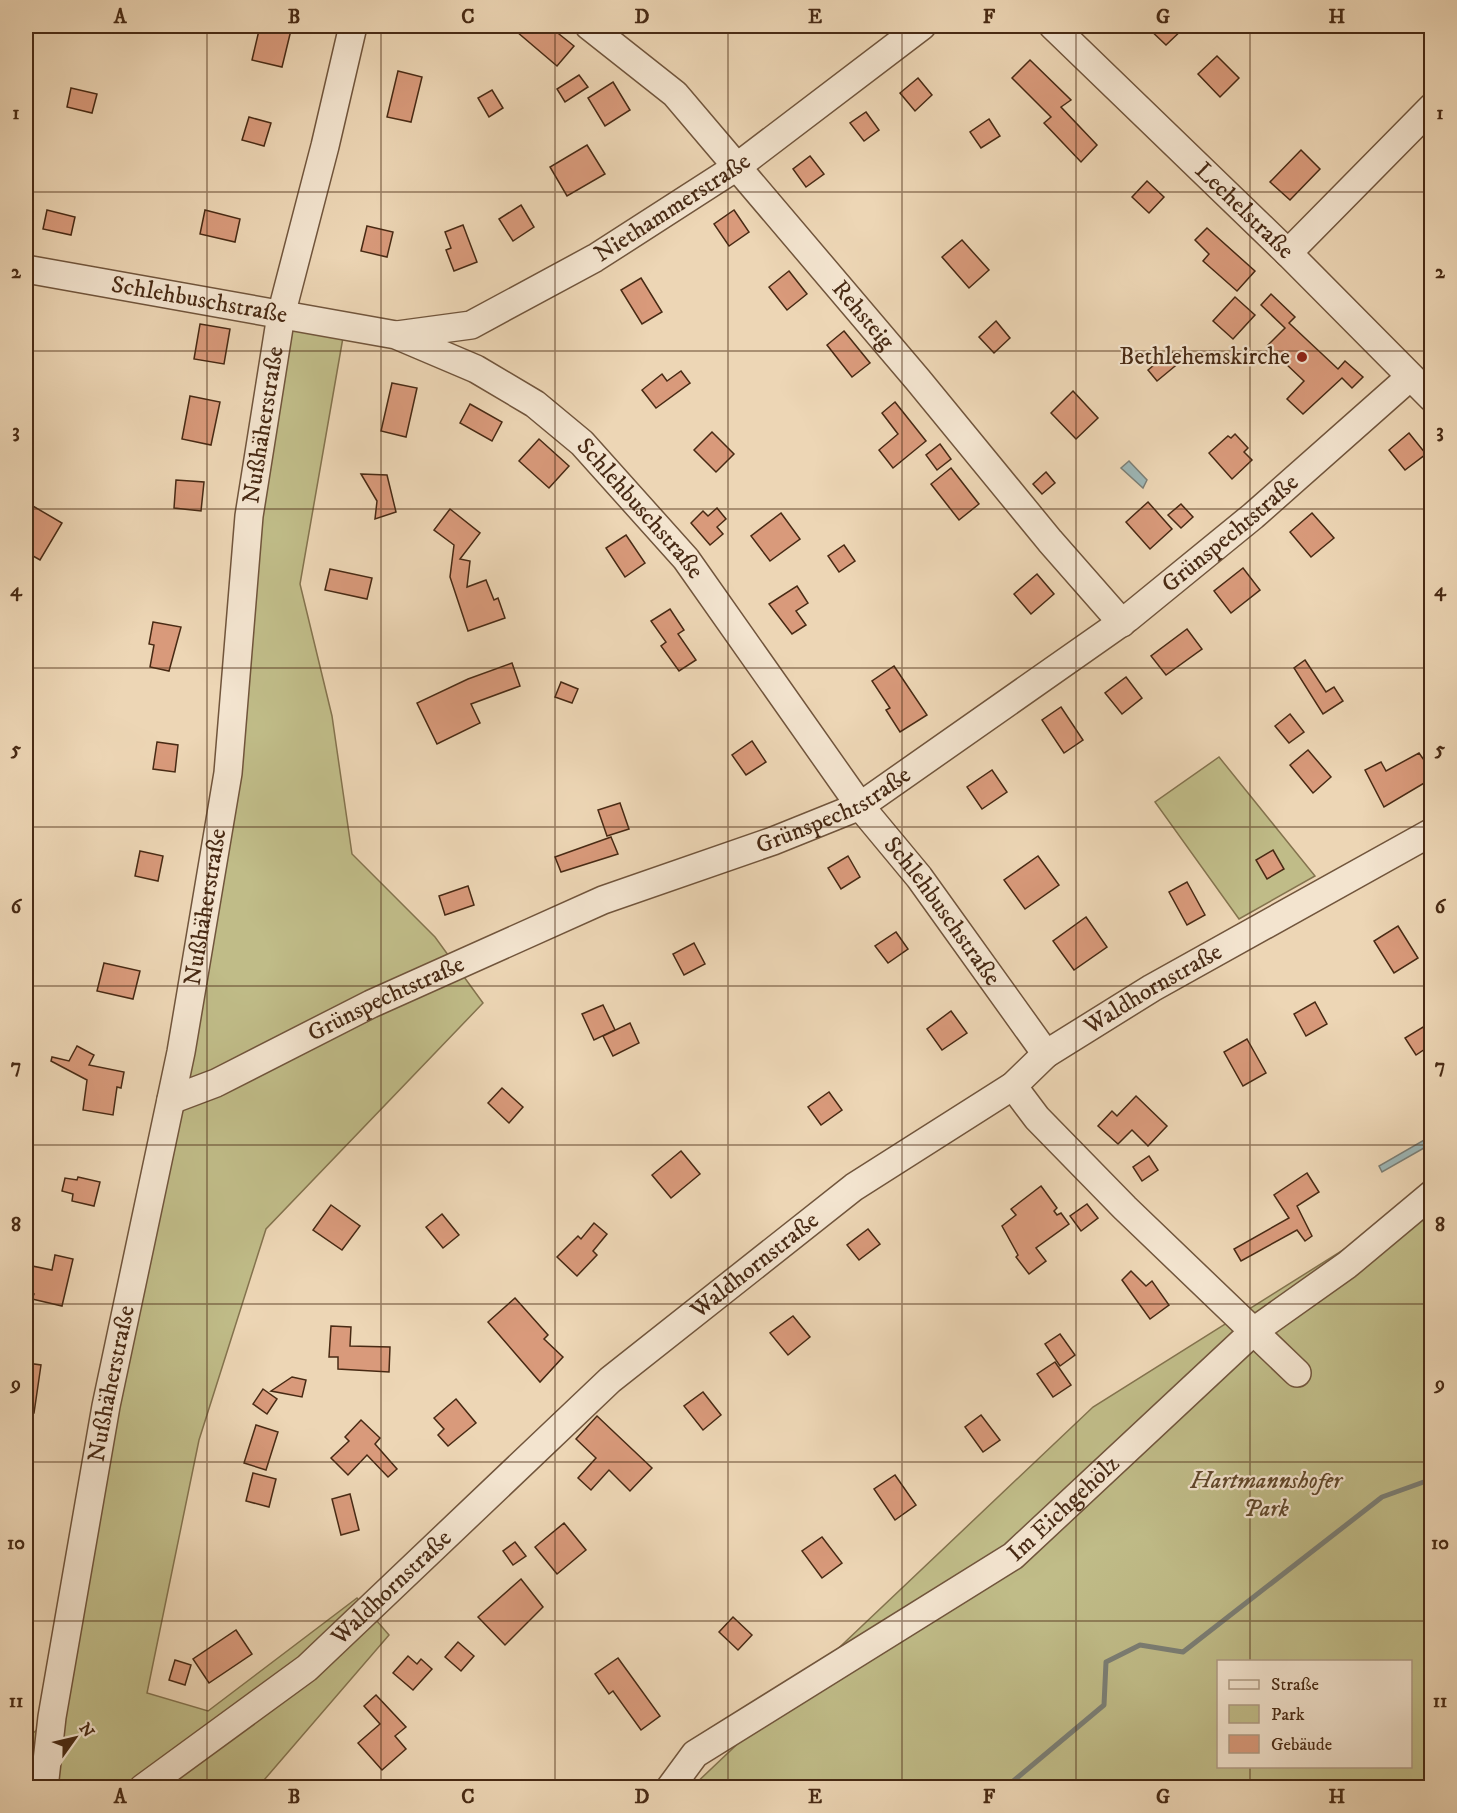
<svg xmlns="http://www.w3.org/2000/svg" width="1457" height="1813" font-family="'IM FELL DW Pica',serif">
<rect width="100%" height="100%" fill="#edd6b5"/>
<filter id="stains"><feTurbulence type="fractalNoise" baseFrequency=".00333" numOctaves="4"/><feColorMatrix values="0 0 0 0 .2 0 0 0 0 .09 0 0 0 0 .02 0 0 0 .5 -.17"/></filter>
<radialGradient id="worn" r=".72"><stop offset=".6" stop-color="#630" stop-opacity="0"/><stop offset="1" stop-color="#630" stop-opacity=".3"/></radialGradient>
<!-- green -->
<g fill="#c0bc88" stroke="#84734e" stroke-width="1.5" fill-rule="evenodd">
<path d="M281 315 345 326 300 584 332 716 352 854 435 937 483 1003 266 1229 199 1440 147 1693 208 1711 357 1598 389 1635 258 1787 26 1788V1739L52 1717 171 1100Z"/>
<path d="M1219 757 1315 876 1239 919 1155 802Z"/>
<path d="M1431 1197V1787L691 1788 1093 1407 1410 1208ZM1218 1662H1410V1766H1218Z"/>
</g>
<!-- water -->
<g fill="#9db7b7" stroke="#7b7f76" stroke-width="1.5">
<path d="M1129 461 1147 480 1143 488 1121 468Z"/>
<path d="M1431 1136V1144L1382 1172 1379 1166Z"/>
</g>
<g fill="none" stroke-linecap="round" stroke-linejoin="round">
<!-- stream -->
<path stroke="#7b7f76" stroke-width="5" d="M1005 1788 1104 1705 1106 1662 1140 1645 1183 1652 1382 1497 1432 1479"/>
</g>
<!-- building -->
<g fill="#d99a7b" stroke="#482a14" stroke-width="1.5">
<path d="M260 26H292L282 67 252 60Z"/>
<path d="M510 26H549L574 46 557 66Z"/>
<path d="M1146 26H1186L1166 45Z"/>
<path d="M1217 56 1239 78 1220 97 1198 74Z"/>
<path d="M1030 60 1071 100 1061 107 1097 145 1081 162 1044 123 1051 117 1012 78Z"/>
<path d="M398 71 422 77 411 122 387 117Z"/>
<path d="M579 75 588 87 565 102 557 89Z"/>
<path d="M918 78 932 95 915 111 900 93Z"/>
<path d="M613 82 630 110 605 126 588 98Z"/>
<path d="M71 88 97 94 92 113 67 107Z"/>
<path d="M492 90 503 108 489 117 478 98Z"/>
<path d="M866 112 879 130 864 141 850 123Z"/>
<path d="M249 117 271 123 264 146 242 140Z"/>
<path d="M989 119 1000 136 981 148 970 132Z"/>
<path d="M587 145 605 174 567 196 550 167Z"/>
<path d="M1301 150 1320 169 1290 200 1270 182Z"/>
<path d="M810 156 824 174 806 187 793 169Z"/>
<path d="M1147 181 1164 197 1149 213 1132 197Z"/>
<path d="M521 205 534 227 513 241 499 219Z"/>
<path d="M47 210 75 217 71 235 43 229Z"/>
<path d="M205 210 240 219 235 242 200 234Z"/>
<path d="M734 210 749 232 729 246 714 224Z"/>
<path d="M463 225 477 262 454 271 446 250 451 248 445 232Z"/>
<path d="M367 226 393 232 387 257 361 251Z"/>
<path d="M1207 228 1255 271 1237 291 1203 261 1209 254 1195 240Z"/>
<path d="M962 240 989 270 969 288 942 257Z"/>
<path d="M789 271 807 294 787 310 769 287Z"/>
<path d="M641 278 662 312 642 324 621 290Z"/>
<path d="M1271 294 1295 317 1289 323 1338 369 1345 361 1363 377 1352 388 1342 378 1303 414 1287 399 1304 381 1267 346 1285 328 1261 305Z"/>
<path d="M1235 297 1255 315 1233 339 1213 321Z"/>
<path d="M996 321 1010 338 994 353 979 337Z"/>
<path d="M200 324 230 329 224 364 194 359Z"/>
<path d="M844 331 870 363 852 377 827 345Z"/>
<path d="M1171 351 1180 362 1157 381 1148 370Z"/>
<path d="M681 371 690 383 656 408 642 390 662 374 667 381Z"/>
<path d="M392 383 417 388 406 437 381 431Z"/>
<path d="M1073 391 1098 418 1076 439 1051 413Z"/>
<path d="M190 396 220 402 211 445 182 439Z"/>
<path d="M895 402 926 441 893 468 879 450 898 434 882 413Z"/>
<path d="M470 404 502 422 492 441 460 423Z"/>
<path d="M712 432 734 454 716 472 694 450Z"/>
<path d="M1409 433 1426 454 1405 470 1389 450Z"/>
<path d="M1235 434 1248 448 1244 452 1252 460 1232 479 1209 453 1228 436 1231 438Z"/>
<path d="M539 439 569 466 549 488 519 461Z"/>
<path d="M940 444 951 459 937 470 926 455Z"/>
<path d="M951 468 979 504 959 520 931 484Z"/>
<path d="M1046 472 1055 483 1042 494 1033 484Z"/>
<path d="M361 474 387 475 396 512 375 519 377 501Z"/>
<path d="M176 480 204 482 201 511 174 508Z"/>
<path d="M26 502 62 523 40 560 26 552Z"/>
<path d="M1148 502 1172 529 1150 549 1126 522Z"/>
<path d="M1181 504 1193 517 1181 528 1168 515Z"/>
<path d="M717 508 726 519 717 527 723 534 710 545 691 523 703 511 708 516Z"/>
<path d="M450 509 480 533 460 559 470 561 467 587 486 580 494 600 498 598 505 618 468 631 450 577 454 545 434 530Z"/>
<path d="M781 513 800 539 770 561 751 536Z"/>
<path d="M1312 513 1334 538 1311 557 1290 532Z"/>
<path d="M626 535 645 563 625 577 606 548Z"/>
<path d="M844 545 855 561 839 572 828 556Z"/>
<path d="M1243 568 1260 590 1231 613 1214 591Z"/>
<path d="M330 569 372 578 367 599 325 590Z"/>
<path d="M1037 574 1054 594 1031 614 1014 594Z"/>
<path d="M797 586 808 603 796 611 806 625 792 634 769 604Z"/>
<path d="M670 609 684 630 678 634 696 660 679 671 661 646 666 642 651 621Z"/>
<path d="M153 622 181 627 169 671 150 667 154 645 149 644Z"/>
<path d="M1187 629 1202 649 1166 675 1151 656Z"/>
<path d="M1305 660 1326 692 1334 687 1343 701 1323 714 1294 668Z"/>
<path d="M512 663 520 686 471 704 480 723 437 744 417 703 468 679Z"/>
<path d="M894 666 927 715 900 732 886 710 890 708 872 681Z"/>
<path d="M1126 677 1142 698 1122 714 1105 693Z"/>
<path d="M561 682 578 689 572 703 555 697Z"/>
<path d="M1061 707 1083 740 1064 753 1042 720Z"/>
<path d="M1290 714 1304 732 1289 743 1275 726Z"/>
<path d="M752 741 766 762 746 775 732 755Z"/>
<path d="M157 742 178 745 175 772 153 769Z"/>
<path d="M1308 750 1331 777 1313 793 1290 765Z"/>
<path d="M1419 753 1431 770V779L1384 807 1365 770 1381 762 1386 771Z"/>
<path d="M992 770 1007 792 982 809 967 787Z"/>
<path d="M620 803 629 829 607 836 598 810Z"/>
<path d="M611 837 618 854 561 872 555 857Z"/>
<path d="M1273 850 1284 869 1267 879 1256 860Z"/>
<path d="M140 851 163 856 158 881 135 876Z"/>
<path d="M848 856 860 877 841 889 828 868Z"/>
<path d="M1038 856 1059 885 1025 909 1004 880Z"/>
<path d="M1187 882 1205 915 1187 925 1169 892Z"/>
<path d="M468 886 474 905 445 915 439 896Z"/>
<path d="M1086 917 1107 947 1074 970 1053 941Z"/>
<path d="M1398 926 1418 958 1394 973 1374 941Z"/>
<path d="M896 932 908 949 888 963 875 946Z"/>
<path d="M694 943 705 964 684 975 673 954Z"/>
<path d="M104 963 140 971 133 999 97 991Z"/>
<path d="M1315 1002 1327 1024 1306 1036 1294 1014Z"/>
<path d="M603 1005 615 1030 594 1040 582 1014Z"/>
<path d="M951 1011 967 1033 942 1050 927 1029Z"/>
<path d="M630 1023 639 1043 613 1056 603 1036Z"/>
<path d="M1423 1027 1431 1045 1416 1055 1405 1038Z"/>
<path d="M1247 1039 1266 1073 1243 1086 1224 1052Z"/>
<path d="M77 1046 94 1055 89 1065 124 1072 121 1088 117 1087 113 1115 83 1110 87 1080 51 1061 52 1057 69 1061Z"/>
<path d="M502 1088 523 1107 509 1123 488 1103Z"/>
<path d="M829 1092 842 1110 821 1125 808 1107Z"/>
<path d="M1136 1096 1167 1126 1148 1146 1132 1130 1118 1144 1098 1126 1112 1111 1117 1116Z"/>
<path d="M681 1151 700 1174 671 1198 652 1175Z"/>
<path d="M1149 1156 1158 1170 1142 1181 1133 1167Z"/>
<path d="M1307 1173 1319 1192 1297 1206 1312 1236 1305 1241 1297 1230 1241 1261 1234 1249 1289 1218 1274 1195Z"/>
<path d="M78 1177 100 1182 94 1206 72 1201 73 1194 62 1191 65 1178 77 1180Z"/>
<path d="M1041 1186 1057 1208 1054 1211 1057 1215 1061 1213 1069 1224 1036 1248 1046 1261 1029 1274 1016 1257 1018 1255 1002 1226 1016 1215 1011 1209Z"/>
<path d="M1087 1204 1098 1218 1081 1231 1070 1216Z"/>
<path d="M331 1205 360 1226 342 1250 313 1230Z"/>
<path d="M442 1214 459 1235 443 1248 426 1227Z"/>
<path d="M594 1223 607 1234 593 1251 597 1255 577 1276 557 1257 578 1236 581 1239Z"/>
<path d="M868 1229 880 1244 859 1260 847 1245Z"/>
<path d="M55 1255 73 1259 62 1306 32 1299 34 1294 26 1292 32 1266 52 1270Z"/>
<path d="M1131 1271 1146 1286 1152 1281 1169 1305 1150 1319 1122 1280Z"/>
<path d="M515 1298 548 1335 544 1339 563 1357 540 1382 488 1322Z"/>
<path d="M793 1316 810 1337 788 1355 770 1333Z"/>
<path d="M331 1326 351 1327 350 1346 390 1347 389 1372 338 1369V1357H329Z"/>
<path d="M1060 1334 1075 1355 1060 1366 1045 1344Z"/>
<path d="M1055 1362 1071 1385 1053 1397 1037 1374Z"/>
<path d="M27 1363 41 1365 34 1413 26 1412Z"/>
<path d="M292 1377 306 1380 302 1397 271 1391Z"/>
<path d="M263 1389 277 1399 267 1414 253 1404Z"/>
<path d="M703 1392 721 1415 703 1430 684 1406Z"/>
<path d="M456 1399 476 1423 448 1446 438 1435 444 1429 434 1418Z"/>
<path d="M981 1415 1000 1440 983 1452 965 1427Z"/>
<path d="M597 1416 652 1468 630 1491 609 1470 591 1490 578 1478 596 1458 576 1439Z"/>
<path d="M361 1420 380 1438 375 1444 397 1469 388 1477 367 1455 348 1475 331 1458 349 1441 345 1437Z"/>
<path d="M256 1425 278 1432 266 1470 244 1463Z"/>
<path d="M253 1473 276 1479 269 1507 246 1501Z"/>
<path d="M895 1475 916 1505 895 1520 874 1489Z"/>
<path d="M350 1494 359 1530 341 1535 332 1499Z"/>
<path d="M564 1523 586 1550 557 1574 535 1547Z"/>
<path d="M822 1537 842 1563 822 1578 802 1551Z"/>
<path d="M515 1542 526 1556 513 1565 503 1551Z"/>
<path d="M521 1579 543 1607 505 1645 478 1617Z"/>
<path d="M733 1617 752 1635 738 1650 719 1632Z"/>
<path d="M236 1630 252 1654 209 1683 193 1659Z"/>
<path d="M458 1642 474 1656 461 1671 445 1657Z"/>
<path d="M408 1656 417 1664 421 1659 432 1669 413 1690 393 1673Z"/>
<path d="M618 1658 660 1716 641 1730 613 1691 609 1694 595 1674Z"/>
<path d="M175 1660 191 1665 185 1685 169 1680Z"/>
<path d="M376 1695 406 1727 395 1736 406 1749 382 1770 358 1743 380 1724 364 1706Z"/>
</g>
<g fill="none" stroke-linecap="round" stroke-linejoin="round">
<!-- minor casing -->
<g stroke="#71553c" stroke-width="30">
<g id="minor">
<path id="s1" d="M589 26 675 94 918 380 1050 541 1122 623"/>
<path id="s2" d="M1053 26 1288 253 1432 398"/>
<path d="M1288 253 1432 107"/>
<path id="s3" d="M26 269 396 335 476 369 535 404 582 443 686 559 860 806 919 877 1046 1054"/>
<path id="s4" d="M397 335 471 325 595 258 738 166 922 26"/>
<path d="M1013 1086 1037 1118 1125 1208 1297 1373"/>
<path id="s5" d="M171 1100 216 1083 371 1004 603 900 773 841 860 806 1128 618 1253 516 1410 377"/>
<path id="s6" d="M44 1788 52 1717 106 1406 181 1052 228 773 249 516 281 315 325 146 353 26"/>
<path id="s7" d="M143 1788 307 1668 610 1380 854 1187 1013 1086 1046 1054 1152 988 1432 832"/>
<path id="s8" d="M670 1788 695 1754 1013 1556 1254 1331 1347 1265 1432 1194"/>
</g>
</g>
<!-- minor -->
<use href="#minor" stroke="#f3e4cf" stroke-width="27"/>
</g>
<!-- grid -->
<path fill="none" stroke="#482a14" stroke-width="1.5" stroke-opacity="0.55" d="M207 26V1788M381 26V1788M555 26V1788M728 26V1788M902 26V1788M1076 26V1788M1250 26V1662M26 192H1432M26 351H1432M26 509H1432M26 668H1432M26 827H1432M26 986H1432M26 1145H1432M26 1304H1432M26 1462H1432M26 1621H1432M1250 1766V1788"/>
<!-- markers -->
<circle fill="#8f2418" stroke="#f3e4cf" stroke-width="2" cx="1302" cy="357" r="6"/>
<g text-anchor="middle" dominant-baseline="central" stroke-width="4.5" stroke-linejoin="round" paint-order="stroke">
<!-- street labels -->
<g font-size="24" fill="#482a14" stroke="#f3e4cf">
<text stroke="none"><textPath href="#s4" startOffset="308">Niethammerstraße</textPath></text>
<text stroke="none"><textPath href="#s2" startOffset="266">Lechelstraße</textPath></text>
<text stroke="none"><textPath href="#s3" startOffset="176">Schlehbuschstraße</textPath></text>
<text stroke="none"><textPath href="#s1" startOffset="400">Rehsteig</textPath></text>
<text stroke="none"><textPath href="#s6" startOffset="1382">Nußhäherstraße</textPath></text>
<text stroke="none"><textPath href="#s3" startOffset="680">Schlehbuschstraße</textPath></text>
<text stroke="none"><textPath href="#s5" startOffset="1210">Grünspechtstraße</textPath></text>
<text stroke="none"><textPath href="#s5" startOffset="724">Grünspechtstraße</textPath></text>
<text stroke="none"><textPath href="#s6" startOffset="896">Nußhäherstraße</textPath></text>
<text stroke="none"><textPath href="#s3" startOffset="1184">Schlehbuschstraße</textPath></text>
<text stroke="none"><textPath href="#s7" startOffset="1292">Waldhornstraße</textPath></text>
<text stroke="none"><textPath href="#s5" startOffset="238">Grünspechtstraße</textPath></text>
<text stroke="none"><textPath href="#s7" startOffset="806">Waldhornstraße</textPath></text>
<text stroke="none"><textPath href="#s6" startOffset="410">Nußhäherstraße</textPath></text>
<text stroke="none"><textPath href="#s8" startOffset="486">Im Eichgehölz</textPath></text>
<text stroke="none"><textPath href="#s7" startOffset="320">Waldhornstraße</textPath></text>
</g>
<!-- poi labels -->
<g font-size="24" fill="#482a14" stroke="#f3e4cf" text-anchor="end">
<text x="1290" y="357">Bethlehemskirche</text>
</g>
<!-- park labels -->
<g font-size="24" font-style="italic" fill="#60472b" stroke="#f3e4cf">
<text x="1266" y="1481">Hartmannshofer<tspan x="1266" dy="28">Park</tspan></text>
</g>
</g>
<!-- margin -->
<rect width="1457" height="1813" fill="none" stroke="#edd6b5" stroke-width="66"/>
<!-- legend -->
<rect x="1217" y="1660" width="195" height="108" fill="#f3e4cf" stroke="#af9a84" stroke-width="1.5"/>
<rect x="1229" y="1680" width="30" height="9" fill="#f3e4cf" stroke="#af9a84" stroke-width="1.5"/>
<text x="1271" y="1690" font-size="18" fill="#482a14">Straße</text>
<rect x="1229" y="1705" width="30" height="18" fill="#c0bc88" stroke="#af9a84" stroke-width="1.5"/>
<text x="1271" y="1720" font-size="18" fill="#482a14">Park</text>
<rect x="1229" y="1735" width="30" height="18" fill="#d99a7b" stroke="#af9a84" stroke-width="1.5"/>
<text x="1271" y="1750" font-size="18" fill="#482a14">Gebäude</text>
<!-- north arrow -->
<g transform="translate(75 1738) rotate(56)" stroke="#f3e4cf" stroke-width="4.5" paint-order="stroke">
<path d="M0-4.5L10 22L0 15L-10 22Z" fill="#482a14"/>
<text y="-9" font-size="16" font-weight="bold" text-anchor="middle" fill="#482a14">N</text>
</g>
<rect x="33" y="33" width="1391" height="1747" fill="none" stroke="#482a14" stroke-width="2"/>
<g font-size="20" text-anchor="middle" font-weight="bold" fill="#482a14">
<text x="120" y="23">A</text>
<text x="294" y="23">B</text>
<text x="468" y="23">C</text>
<text x="642" y="23">D</text>
<text x="815" y="23">E</text>
<text x="989" y="23">F</text>
<text x="1163" y="23">G</text>
<text x="1337" y="23">H</text>
<text x="16" y="119">1</text>
<text x="1440" y="119">1</text>
<text x="16" y="278">2</text>
<text x="1440" y="278">2</text>
<text x="16" y="437">3</text>
<text x="1440" y="437">3</text>
<text x="16" y="596">4</text>
<text x="1440" y="596">4</text>
<text x="16" y="755">5</text>
<text x="1440" y="755">5</text>
<text x="16" y="913">6</text>
<text x="1440" y="913">6</text>
<text x="16" y="1072">7</text>
<text x="1440" y="1072">7</text>
<text x="16" y="1231">8</text>
<text x="1440" y="1231">8</text>
<text x="16" y="1390">9</text>
<text x="1440" y="1390">9</text>
<text x="16" y="1549">10</text>
<text x="1440" y="1549">10</text>
<text x="16" y="1707">11</text>
<text x="1440" y="1707">11</text>
<text x="120" y="1803">A</text>
<text x="294" y="1803">B</text>
<text x="468" y="1803">C</text>
<text x="642" y="1803">D</text>
<text x="815" y="1803">E</text>
<text x="989" y="1803">F</text>
<text x="1163" y="1803">G</text>
<text x="1337" y="1803">H</text>
</g>
<rect width="100%" height="100%" filter="url(#stains)"/>
<rect width="100%" height="100%" fill="url(#worn)"/>
</svg>
